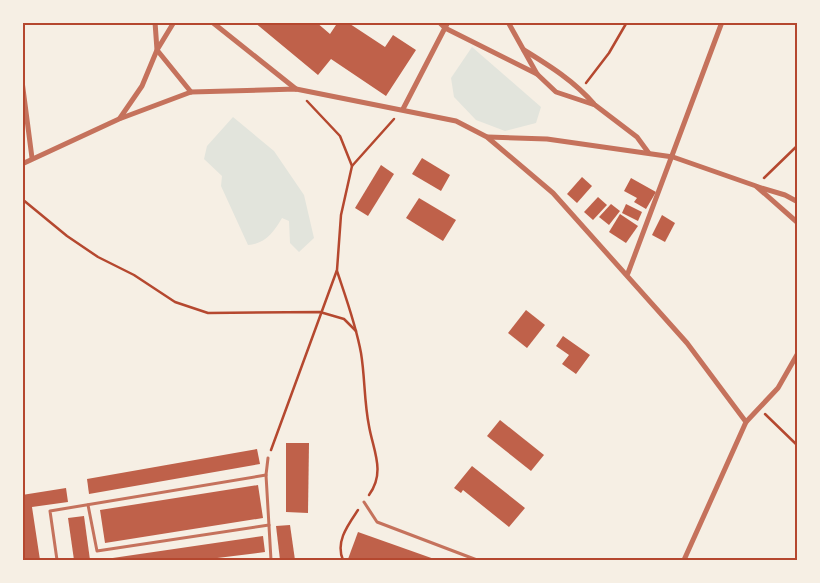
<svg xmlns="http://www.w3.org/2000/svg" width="820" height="583" font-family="Ubuntu,sans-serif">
<rect width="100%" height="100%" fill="#f6efe4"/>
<!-- green -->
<g fill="#e2e4dc">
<path d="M472 47 541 107 536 123 505 131 476 120 454 97 451 78Z"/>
<path d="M233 117 274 151 304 195 314 238 299 252 290 243 289 221 282 218C274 232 265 244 248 245L221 186 222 176 204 159 207 146Z"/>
</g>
<!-- building -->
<g fill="#bf614a">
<path d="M254 22H316L330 34 338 22H347L385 47 393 35 416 50 386 96 331 59 318 75Z"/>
<path d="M422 158 450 175 441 191 412 174Z"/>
<path d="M381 165 394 174 368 216 355 208Z"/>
<path d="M582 177 592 186 577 203 567 194Z"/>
<path d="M631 178 656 192 646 209 634 202 637 198 624 191Z"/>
<path d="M598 197 607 205 593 220 584 212Z"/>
<path d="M419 198 456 220 443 241 406 218Z"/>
<path d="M611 204 620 211 609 225 599 217Z"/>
<path d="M626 204 642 212 638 221 622 213Z"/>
<path d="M620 214 638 226 626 243 609 232Z"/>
<path d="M662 215 675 223 665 242 652 235Z"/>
<path d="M526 310 545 325 527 348 508 333Z"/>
<path d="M563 336 590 355 576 374 562 364 569 355 556 346Z"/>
<path d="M500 420 544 455 531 471 487 436Z"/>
<path d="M286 443H309L308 513 286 512Z"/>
<path d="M257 449 260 464 89 494 87 479Z"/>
<path d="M472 466 525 508 509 527 463 490 461 493 454 488Z"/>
<path d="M258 485 263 518 105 543 100 510Z"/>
<path d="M66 488 68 502 32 507 40 560H25L22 546V495Z"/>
<path d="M84 516 90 560H74L68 518Z"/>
<path d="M290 525 295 560H280L276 526Z"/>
<path d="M358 532 437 560 348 559Z"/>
<path d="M263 536 265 552 201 560H99Z"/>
</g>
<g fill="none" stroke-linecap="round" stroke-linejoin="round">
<!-- path -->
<g stroke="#b5482f" stroke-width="2.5">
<path d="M586 83 609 53 627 22"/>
<path d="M352 166 394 119"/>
<path d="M764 178 798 145"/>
<path d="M22 199 67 236 98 257 134 275 175 302 208 313 320 312 344 319 356 331"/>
<path d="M337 271C346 298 356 325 361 353 365 377 364 401 369 426 373 450 386 472 369 495"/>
<path d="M765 414 798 446"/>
<path d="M271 450 337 270 341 215 352 166 340 136 307 101"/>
<path d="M343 560C335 542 348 525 358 510"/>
</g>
<!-- service -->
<g stroke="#c5725c" stroke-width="3">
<path d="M268 458 266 475 271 560"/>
<path d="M364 502 377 522 477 560"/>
<path d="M88 505 97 551 269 525"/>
<path d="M57 560 50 511 266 475"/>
</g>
<!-- minor -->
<g stroke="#c5725c" stroke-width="5">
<path d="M174 22 157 50 191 92"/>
<path d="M212 22 296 89"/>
<path d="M439 22 445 28 537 74"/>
<path d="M508 22 537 74 556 92 595 105 637 137 648 152"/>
<path d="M524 50C550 66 574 81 594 104"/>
<path d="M22 81 32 158"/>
<path d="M403 109 448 22"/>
<path d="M120 118 142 86 157 50 155 22"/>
<path d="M488 137 547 139 673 157 756 186 798 223"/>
<path d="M22 164 119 119 191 92 296 89 456 121 487 137 553 193 687 343 746 422 684 560"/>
<path d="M758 187 785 195 798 202"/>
<path d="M628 273 722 22"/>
<path d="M746 422 778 388 798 353"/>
</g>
</g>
<!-- border -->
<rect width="820" height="583" fill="none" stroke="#f6efe4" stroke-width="48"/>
<rect x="24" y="24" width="772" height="535" fill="none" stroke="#b5482f" stroke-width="2"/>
</svg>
